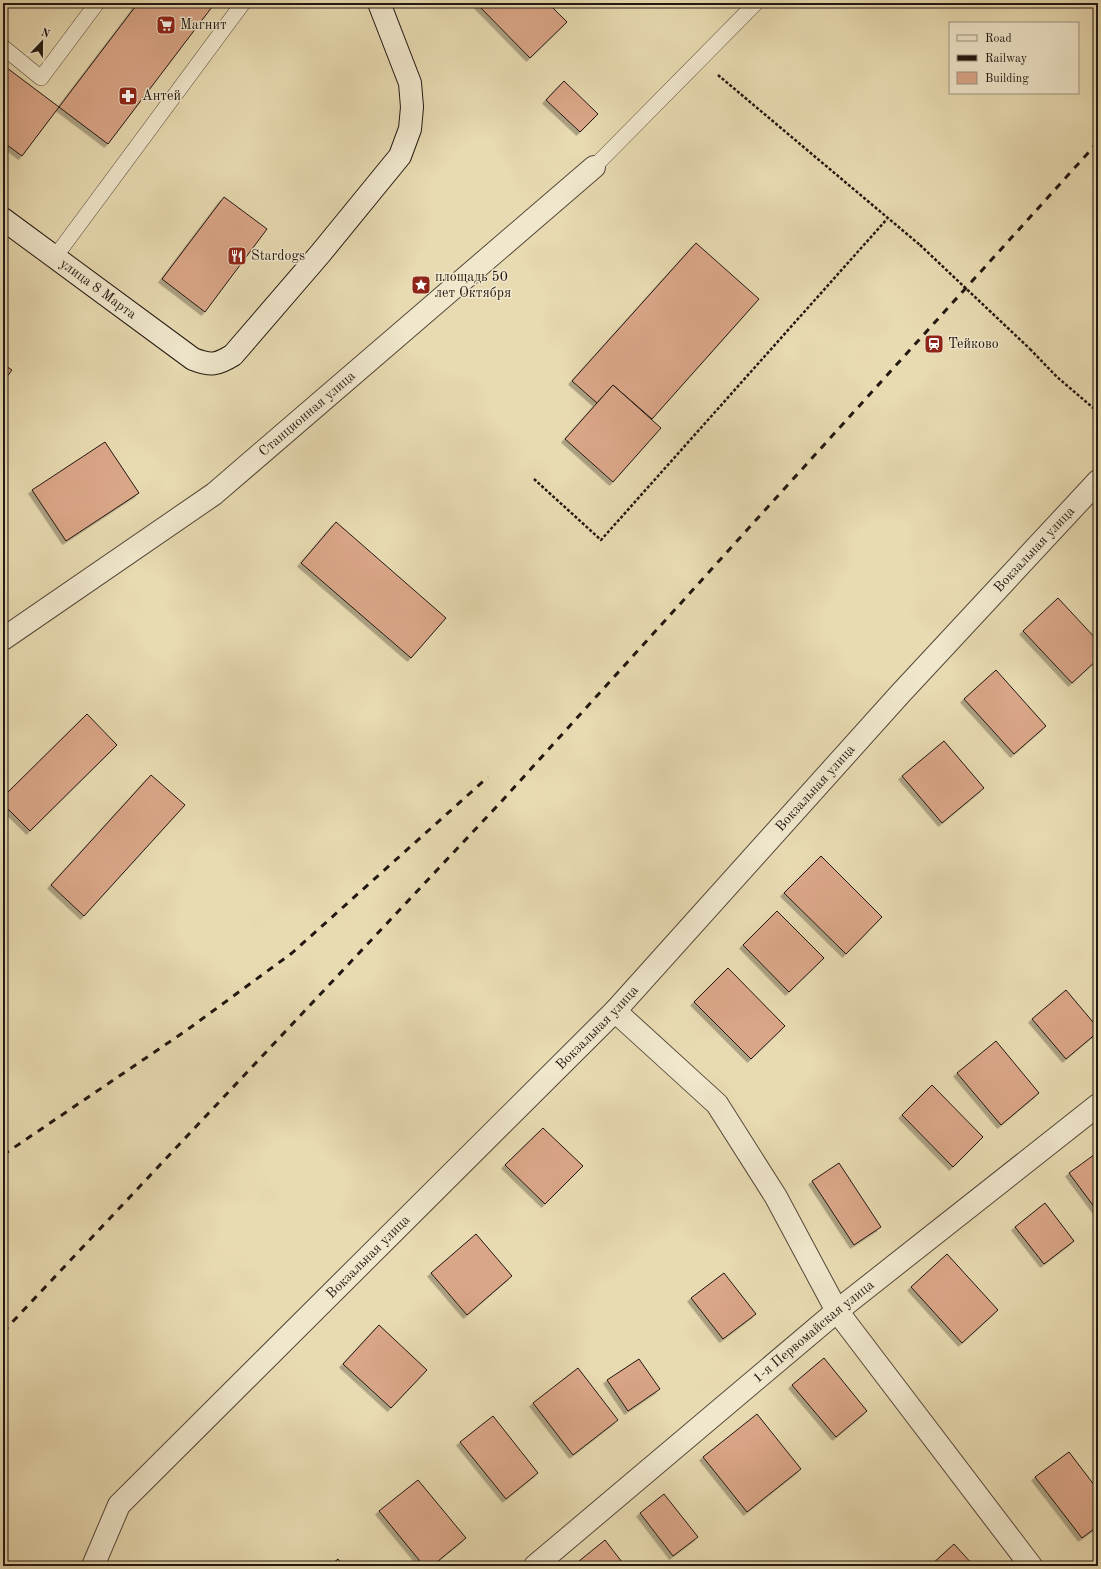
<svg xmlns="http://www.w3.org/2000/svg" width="1101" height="1569" font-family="'Old Standard TT',serif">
<defs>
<filter id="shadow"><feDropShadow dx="-3.5" dy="3.5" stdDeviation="0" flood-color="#0004"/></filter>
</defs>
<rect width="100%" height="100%" fill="#e8dab1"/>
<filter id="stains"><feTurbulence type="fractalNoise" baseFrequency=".005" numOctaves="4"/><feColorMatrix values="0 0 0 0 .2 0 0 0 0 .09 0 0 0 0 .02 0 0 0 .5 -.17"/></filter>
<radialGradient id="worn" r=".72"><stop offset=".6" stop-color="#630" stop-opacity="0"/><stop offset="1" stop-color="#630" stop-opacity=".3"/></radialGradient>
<!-- building -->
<g fill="#daa688" stroke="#221811" filter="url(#shadow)">
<path d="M138 3H215L108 144 59 107Z"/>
<path d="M476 3H548L567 22 530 58Z"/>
<path d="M3 65 59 107 22 156 3 142Z"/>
<path d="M564 81 598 114 580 132 546 100Z"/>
<path d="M224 197 267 229 205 312 162 279Z"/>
<path d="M696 243 759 299 652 419 613 385 597 403 572 381Z"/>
<path d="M3 364 12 370 3 382Z"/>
<path d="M613 385 661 428 613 482 565 439Z"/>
<path d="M105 442 139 493 66 541 32 490Z"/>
<path d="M336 522 446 618 411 658 301 563Z"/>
<path d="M1058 598 1098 641V659L1072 683 1023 631Z"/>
<path d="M996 670 1046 726 1014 754 964 699Z"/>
<path d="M87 714 117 745 30 831 3 804V797Z"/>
<path d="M944 741 984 788 942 823 902 776Z"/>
<path d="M151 775 185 805 84 916 51 885Z"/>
<path d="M821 856 882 917 846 954 784 893Z"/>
<path d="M777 911 824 958 789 992 743 945Z"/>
<path d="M728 968 785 1026 751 1059 694 1002Z"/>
<path d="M1066 990 1098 1028V1032L1066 1059 1032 1019Z"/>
<path d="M996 1041 1039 1093 1001 1125 957 1073Z"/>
<path d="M932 1085 983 1137 953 1167 902 1115Z"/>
<path d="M543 1128 583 1166 545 1204 505 1165Z"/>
<path d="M1098 1152V1212L1069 1173Z"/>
<path d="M839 1163 881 1227 854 1245 812 1181Z"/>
<path d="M1045 1203 1074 1241 1044 1264 1015 1227Z"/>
<path d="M476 1234 512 1276 467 1315 431 1273Z"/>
<path d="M947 1254 998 1310 962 1343 911 1287Z"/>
<path d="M724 1273 756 1314 723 1339 691 1298Z"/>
<path d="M379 1325 427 1370 391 1408 343 1364Z"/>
<path d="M824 1358 867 1411 836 1437 792 1385Z"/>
<path d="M639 1359 660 1389 628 1411 607 1380Z"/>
<path d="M578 1368 618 1420 573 1455 533 1403Z"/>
<path d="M757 1414 801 1469 747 1512 703 1457Z"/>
<path d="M493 1416 538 1473 506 1499 460 1442Z"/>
<path d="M1069 1452 1098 1490V1526L1082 1538 1035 1477Z"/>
<path d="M418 1480 466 1538 432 1566H424L379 1511Z"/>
<path d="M664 1494 698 1537 673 1556 640 1513Z"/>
<path d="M605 1540 625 1566H573Z"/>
<path d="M954 1544 974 1566H930Z"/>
<path d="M338 1559 344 1566H329Z"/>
</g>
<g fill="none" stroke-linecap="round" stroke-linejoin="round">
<!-- lane casing -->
<g stroke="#544839" stroke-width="16">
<g id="lane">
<path d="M3 47 41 78 97 3"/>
<path d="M594 167 756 3"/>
<path d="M55 257 243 3"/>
</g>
</g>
<!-- street casing -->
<g stroke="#544839" stroke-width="24">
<g id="street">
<path id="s1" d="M3 639 214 494 594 167"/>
<path d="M615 1011 717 1104 776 1197 837 1311 1031 1566"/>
<path id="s2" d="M93 1566 119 1505 615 1011 900 694 1098 481"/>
<path id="s3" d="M535 1566 837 1311 1098 1105"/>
</g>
</g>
<!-- secondary casing -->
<g stroke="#221811" stroke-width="24">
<g id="secondary">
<path id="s4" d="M3 219 193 359C211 366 217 365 233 355L320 254 400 156 410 129 412 107 410 83 379 3"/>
</g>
</g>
<!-- path -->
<g stroke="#221811" stroke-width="2.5" stroke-dasharray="3 2" stroke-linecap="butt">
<path d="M718 75 920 245"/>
<path d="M1030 349 1057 377 1098 412"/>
<path d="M534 479 601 540 887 219"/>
</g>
<!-- lane -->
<use href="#lane" stroke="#f0e7cc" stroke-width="15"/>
<!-- street -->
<use href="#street" stroke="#f0e7cc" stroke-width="22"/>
<!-- secondary -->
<use href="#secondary" stroke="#f0e7cc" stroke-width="22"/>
<!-- rail -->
<g stroke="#221811" stroke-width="3" stroke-dasharray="7 7" stroke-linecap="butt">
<path d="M3 1155 187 1030 292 953 488 777"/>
<path d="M3 1332 500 803 1098 142"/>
</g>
<!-- path-bridge -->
<path stroke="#221811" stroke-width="2.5" stroke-dasharray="3 2" stroke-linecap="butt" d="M920 245 1030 349"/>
</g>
<!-- icons -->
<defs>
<g id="supermarket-square" transform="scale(1)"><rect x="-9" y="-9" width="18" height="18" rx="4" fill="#8f2418" stroke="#f0e7cc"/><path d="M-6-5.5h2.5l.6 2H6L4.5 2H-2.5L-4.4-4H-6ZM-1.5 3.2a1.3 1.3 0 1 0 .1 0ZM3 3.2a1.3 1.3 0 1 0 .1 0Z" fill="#fff"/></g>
<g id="pharmacy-square" transform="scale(1)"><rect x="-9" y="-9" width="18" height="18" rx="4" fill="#8f2418" stroke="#f0e7cc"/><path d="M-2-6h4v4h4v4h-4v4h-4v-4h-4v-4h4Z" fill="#fff"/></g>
<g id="restaurant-square" transform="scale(1)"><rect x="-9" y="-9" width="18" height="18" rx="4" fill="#8f2418" stroke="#f0e7cc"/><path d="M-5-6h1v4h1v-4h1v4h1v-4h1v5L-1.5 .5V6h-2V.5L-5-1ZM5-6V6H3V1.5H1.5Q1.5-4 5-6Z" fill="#fff"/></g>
<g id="sight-square" transform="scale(1)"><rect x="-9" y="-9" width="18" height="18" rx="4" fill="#8f2418" stroke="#f0e7cc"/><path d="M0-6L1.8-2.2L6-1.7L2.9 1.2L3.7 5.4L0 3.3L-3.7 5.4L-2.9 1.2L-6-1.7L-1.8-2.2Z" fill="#fff"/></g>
<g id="station-square" transform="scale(1)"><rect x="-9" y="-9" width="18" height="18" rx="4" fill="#8f2418" stroke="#f0e7cc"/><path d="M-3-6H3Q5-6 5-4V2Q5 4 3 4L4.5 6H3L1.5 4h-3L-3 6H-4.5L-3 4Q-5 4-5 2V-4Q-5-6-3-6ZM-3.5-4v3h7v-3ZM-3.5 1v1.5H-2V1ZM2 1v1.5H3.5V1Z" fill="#fff"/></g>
</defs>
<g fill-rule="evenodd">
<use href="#supermarket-square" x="166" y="25"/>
<use href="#pharmacy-square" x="128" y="96"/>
<use href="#restaurant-square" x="237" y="256"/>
<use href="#sight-square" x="421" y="285"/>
<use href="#station-square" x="934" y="344"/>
</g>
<g text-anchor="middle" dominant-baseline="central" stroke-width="3" stroke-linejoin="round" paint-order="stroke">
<!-- poi labels -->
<g font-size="14" fill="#221811" stroke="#f0e7cc" text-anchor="start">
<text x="180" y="25">Магнит</text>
<text x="142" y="96">Антей</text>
<text x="251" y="256">Stardogs</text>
<text x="435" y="277">площадь 50<tspan x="435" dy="16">лет Октября</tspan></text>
<text x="948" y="344">Тейково</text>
</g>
<!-- street labels -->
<g font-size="14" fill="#221811" stroke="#f0e7cc">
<text stroke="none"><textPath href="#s4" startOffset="118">улица 8 Марта</textPath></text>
<text stroke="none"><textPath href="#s1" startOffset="379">Станционная улица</textPath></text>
<text stroke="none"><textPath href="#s2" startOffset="1390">Вокзальная улица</textPath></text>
<text stroke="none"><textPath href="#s2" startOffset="1066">Вокзальная улица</textPath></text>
<text stroke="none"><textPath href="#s2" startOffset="742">Вокзальная улица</textPath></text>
<text stroke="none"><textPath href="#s2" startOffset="418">Вокзальная улица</textPath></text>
<text stroke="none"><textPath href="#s3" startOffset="364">1-я Первомайская улица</textPath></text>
</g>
</g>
<!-- margin -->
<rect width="1101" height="1569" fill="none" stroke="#e8dab1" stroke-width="16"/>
<rect x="4" y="4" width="1093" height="1561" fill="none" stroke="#221811" stroke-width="2"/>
<rect x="8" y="8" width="1085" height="1553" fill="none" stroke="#221811"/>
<!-- legend -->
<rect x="949" y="22" width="130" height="72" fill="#f0e7cc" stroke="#9e9481"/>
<rect x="957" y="35" width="20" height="6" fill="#f0e7cc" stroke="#9e9481"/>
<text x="985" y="42" font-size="12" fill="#221811">Road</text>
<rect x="957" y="55" width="20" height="6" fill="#221811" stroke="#9e9481"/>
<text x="985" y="62" font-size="12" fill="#221811">Railway</text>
<rect x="957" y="72" width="20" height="12" fill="#daa688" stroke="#9e9481"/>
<text x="985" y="82" font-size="12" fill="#221811">Building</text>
<!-- north arrow -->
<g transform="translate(42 42) rotate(22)" stroke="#f0e7cc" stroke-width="3" paint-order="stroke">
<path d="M0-3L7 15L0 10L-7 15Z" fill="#221811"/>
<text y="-6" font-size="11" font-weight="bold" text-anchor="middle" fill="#221811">N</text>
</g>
<rect width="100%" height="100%" filter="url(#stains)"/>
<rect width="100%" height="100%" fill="url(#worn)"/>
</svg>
